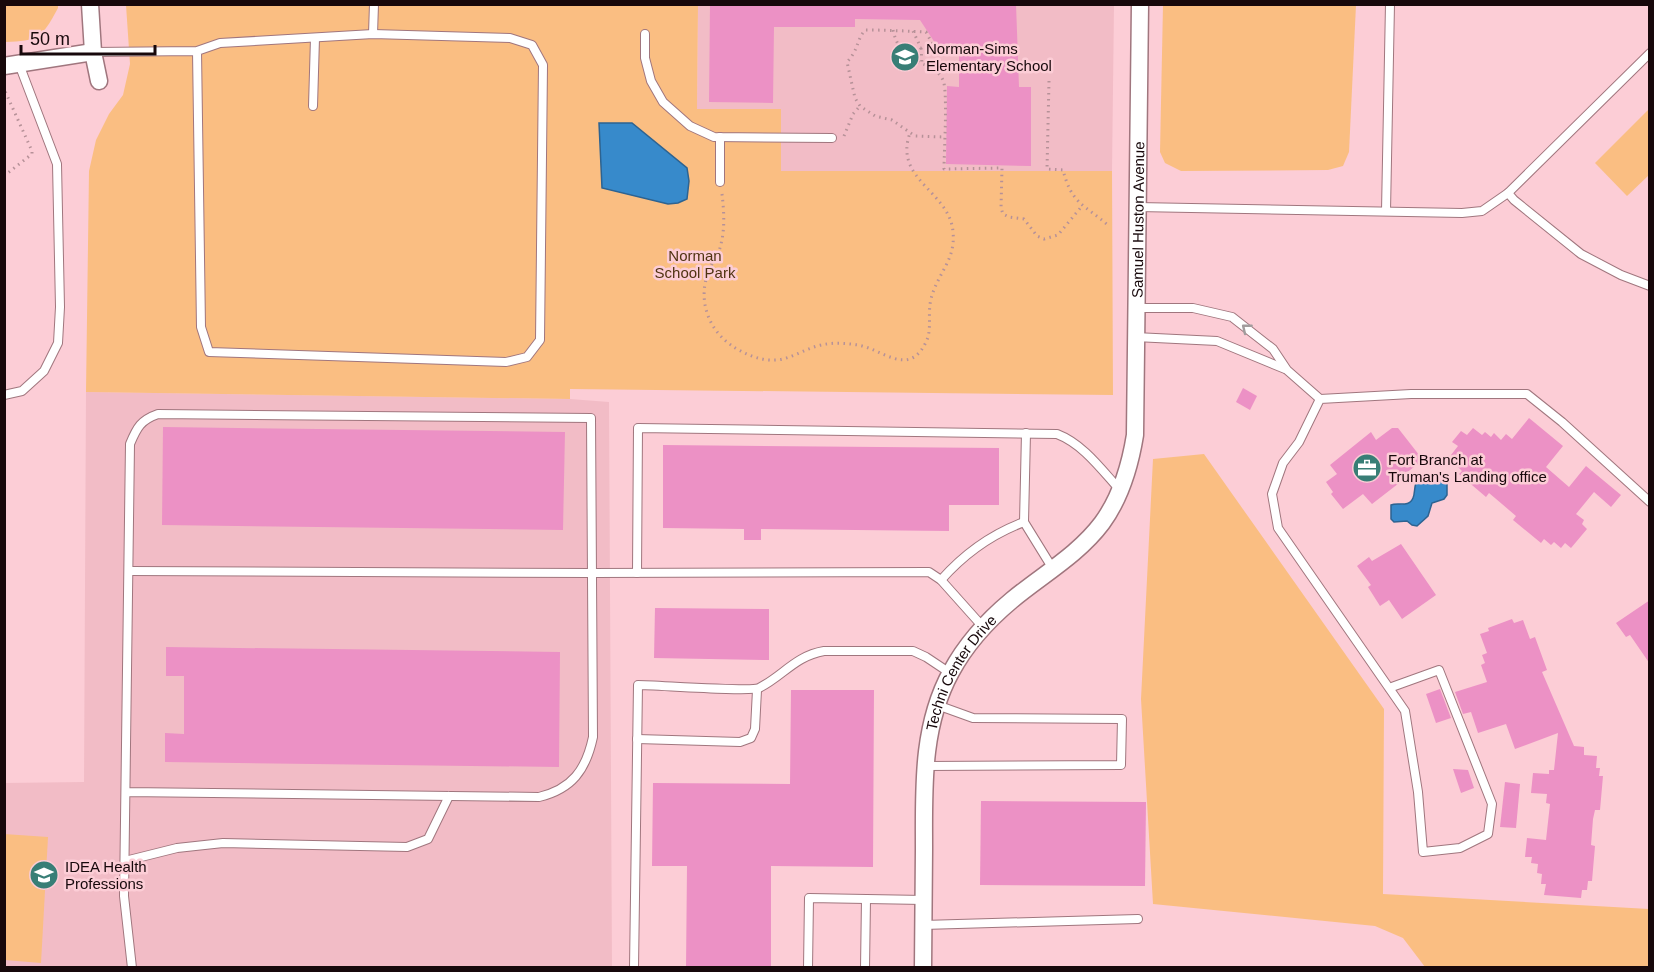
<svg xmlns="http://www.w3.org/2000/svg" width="1654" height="972" font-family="Arial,sans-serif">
<rect width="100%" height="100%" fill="#fccdd6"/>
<!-- built -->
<g fill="#f2bcc6">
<path d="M698 5H1114L1112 171H781L697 109Z"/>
<path d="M86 392 570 399 609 402 612 967H5L4 783 84 782Z"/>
</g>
<!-- green -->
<g fill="#fabe82">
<path d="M4 5H58V8C42 38 38 41 5 42Z"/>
<path d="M126 5H698L697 109H781V171H1112L1113 395 570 389V399L86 392 89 171 96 140 109 114 123 95 130 64Z"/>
<path d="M1163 5H1356L1349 152 1343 166 1328 170 1181 171 1165 163 1160 152Z"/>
<path d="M1649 109V175L1627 196 1595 163Z"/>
<path d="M1204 454 1384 709 1383 894 1649 909V967H1425L1403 938 1375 926 1153 904 1141 699 1153 459Z"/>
<path d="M4 834 48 837 41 963 5 960Z"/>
</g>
<!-- water -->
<g fill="#378acb" stroke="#2d6391" stroke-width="1.5">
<path d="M599 123H632L687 168 689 181 687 199 678 203 668 204 602 188Z"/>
<path d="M1423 479 1434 483 1442 480 1447 482V495L1444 499 1432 503 1428 516 1417 526 1412 525 1407 521 1394 522 1391 519V505C1398 502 1409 508 1413 498 1415 494 1414 488 1416 483Z"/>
</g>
<!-- building -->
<g fill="#ec91c5">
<path d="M710 4H1016L1019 87H1031V166L946 164 947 86 959 87V53L941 52 920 20 855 19V27H774L773 103 709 102Z"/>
<path d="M1243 388 1257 396 1250 410 1236 402Z"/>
<path d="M1529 418 1563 446 1546 467 1569 487 1586 466 1621 495 1611 507 1594 492 1576 514 1584 520 1582 524 1587 529 1571 548 1565 543 1561 548 1554 542 1551 545 1544 539 1541 543 1513 520 1516 516 1502 504 1489 493 1486 497 1459 474 1462 471 1456 465 1459 462 1451 455 1458 446 1452 442 1461 431 1467 435 1473 428 1482 435 1485 432 1491 437 1494 433 1501 440 1506 434 1512 439Z"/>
<path d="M163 427 565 432 563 530 162 525Z"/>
<path d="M1392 428H1398L1423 460 1401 477 1403 480 1372 504 1363 494 1343 509 1331 494 1333 492 1326 482 1337 474 1330 465 1371 432 1376 440Z"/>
<path d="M663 445 999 448V505H949V531L761 529V540H744V529L663 528Z"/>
<path d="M1401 544 1436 595 1402 619 1389 600 1380 606 1368 587 1371 585 1357 566 1369 557 1372 561Z"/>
<path d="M1650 600V664L1630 635 1626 637 1616 623Z"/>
<path d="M655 608 769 609V660L654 658Z"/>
<path d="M1512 619 1514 623 1523 620 1530 639 1535 637 1547 670 1542 672 1574 746 1584 747V755L1597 756 1596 768H1600L1599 776H1603L1600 810H1595L1593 819 1591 845 1595 846 1592 881H1588L1587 890H1582L1581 898 1544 895 1546 884H1541L1542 874 1537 873 1538 864 1531 863 1532 857H1525L1527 838 1546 840 1550 804 1546 803 1547 794 1531 793 1533 773 1549 774V770H1554L1558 733 1515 749 1506 724 1478 733 1471 712 1463 714 1455 692 1487 682 1481 665 1485 663 1482 655 1487 653 1480 634 1489 631 1488 628Z"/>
<path d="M166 647 560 652 559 767 165 762V733L184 734V676H166Z"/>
<path d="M1440 689 1451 718 1436 723 1426 694Z"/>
<path d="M791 690H874L873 867 771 866V968H686L687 866H652L653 783 790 784Z"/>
<path d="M1453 769 1468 770 1474 788 1461 793Z"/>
<path d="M1505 782 1520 784 1516 828 1500 827Z"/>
<path d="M981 801 1146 802 1145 886 980 885Z"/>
</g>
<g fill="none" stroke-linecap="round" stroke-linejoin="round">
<!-- lane casing -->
<g stroke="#a0767e" stroke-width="10">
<g id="lane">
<path d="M373 34 374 4"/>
<path d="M645 34V58L651 81 663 102 690 126 714 137 832 138"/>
<path d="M93 52 197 51 220 43 373 34 510 38 532 45 543 65 540 340 527 357 506 362 209 352 201 327 197 51"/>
<path d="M1650 53 1508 193 1514 200 1581 254 1621 275 1650 286"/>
<path d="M313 106 315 38"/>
<path d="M720 137V182"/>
<path d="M1137 207 1462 213 1482 211 1508 193"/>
<path d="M1386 211 1390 4"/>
<path d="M1136 308H1193L1232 317 1273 349 1287 370 1320 399"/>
<path d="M1135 337 1217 341 1285 369"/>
<path d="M4 395 22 391 44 371 58 343 60 307 57 164 19 64"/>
<path d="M1026 433 1024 522 1053 569"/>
<path d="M129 571 592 573 929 572 941 580 983 627"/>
<path d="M637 573 638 428 1057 434C1083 444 1101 469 1120 490"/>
<path d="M941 580C964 554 992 534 1024 522"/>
<path d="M1389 688 1439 670 1492 804 1488 834 1460 848 1423 852 1418 792 1405 711 1278 528 1272 494 1283 463 1299 442 1320 399 1411 394H1527L1562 422 1650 502"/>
<path d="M637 739 740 742 751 738 755 729 757 690"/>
<path d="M926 766 1121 765 1122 719 973 718 937 705"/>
<path d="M126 792 539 797C572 789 586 770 593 737L591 418 158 414C141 420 137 427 130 444L124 896 132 968"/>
<path d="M125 861 177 848 223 843 407 847 428 839 449 796"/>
<path d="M923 925 1138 919"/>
<path d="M634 968 638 685C655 685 751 692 759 688 783 676 795 656 824 651H913L926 657 950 673"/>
<path d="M808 968 809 898 924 900"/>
<path d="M865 968 866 899"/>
</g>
</g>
<!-- street casing -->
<g stroke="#a0767e" stroke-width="19">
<g id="street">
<path d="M90 4 93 52 99 81"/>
<path d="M4 66 93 52"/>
<path id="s1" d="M923 968C923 928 924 889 924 849 924 789 921 727 951 672 966 644 988 620 1012 600 1042 575 1078 555 1102 523 1121 497 1130 466 1135 435L1140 4"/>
</g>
</g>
<!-- path -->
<g stroke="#b69198" stroke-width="3" stroke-dasharray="1.5 4.5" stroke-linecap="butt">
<path d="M893 30C902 70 932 57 943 80 948 91 944 153 944 169L1002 168 1001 208 1003 214 1009 217 1024 219 1037 236 1044 239 1058 235 1082 206"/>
<path d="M913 31 921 48 932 43 926 32C906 31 886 30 865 30 856 41 859 49 847 62L855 98 860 106 875 116 892 120 915 136 944 137"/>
<path d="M921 48 922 64"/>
<path d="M1049 81 1047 169 1063 170C1072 205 1084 204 1109 226"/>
<path d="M844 136 853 114 860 106"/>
<path d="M4 176 32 154V151L5 91"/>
<path d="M722 194C724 211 725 228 721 244 719 255 711 263 708 273 698 300 708 329 731 345 742 353 760 361 774 360 789 360 803 350 817 346 831 342 844 343 858 345 882 349 908 377 925 344 933 330 927 315 931 299 937 274 956 260 953 232 950 191 893 180 910 133"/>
</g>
<!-- lane -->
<use href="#lane" stroke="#fff" stroke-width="8"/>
<!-- street -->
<use href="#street" stroke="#fff" stroke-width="16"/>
</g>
<!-- one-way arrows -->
<defs><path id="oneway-chevron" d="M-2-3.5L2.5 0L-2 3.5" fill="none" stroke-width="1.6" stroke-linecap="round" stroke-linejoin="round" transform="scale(1.5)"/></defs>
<use stroke="#a29c9d" href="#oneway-chevron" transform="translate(1246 328) rotate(-141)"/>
<!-- icons -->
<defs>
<g id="school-disc" transform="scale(1.5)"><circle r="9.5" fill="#387e76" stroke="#fccdd6"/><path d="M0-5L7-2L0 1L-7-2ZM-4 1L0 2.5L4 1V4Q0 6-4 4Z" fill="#fff"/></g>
<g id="office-disc" transform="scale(1.5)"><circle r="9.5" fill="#387e76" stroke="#fccdd6"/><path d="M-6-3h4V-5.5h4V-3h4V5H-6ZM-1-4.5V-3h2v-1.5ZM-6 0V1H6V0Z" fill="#fff"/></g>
</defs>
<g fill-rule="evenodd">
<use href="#school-disc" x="905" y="57"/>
<use href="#office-disc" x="1367" y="468"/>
<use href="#school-disc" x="44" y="875"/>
</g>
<g text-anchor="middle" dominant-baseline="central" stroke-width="5" stroke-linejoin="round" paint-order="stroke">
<!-- poi labels -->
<g font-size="15" fill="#17080b" stroke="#fccdd6" text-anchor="start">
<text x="926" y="48">Norman-Sims<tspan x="926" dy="17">Elementary School</tspan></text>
<text x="1388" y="459">Fort Branch at<tspan x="1388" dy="17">Truman's Landing office</tspan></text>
<text x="65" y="866">IDEA Health<tspan x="65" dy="17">Professions</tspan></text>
</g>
<!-- street labels -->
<g font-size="15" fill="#17080b" stroke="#fccdd6">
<text stroke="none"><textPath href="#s1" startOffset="824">Samuel Huston Avenue</textPath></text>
<text stroke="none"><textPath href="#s1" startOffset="304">Techni Center Drive</textPath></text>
</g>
<!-- park labels -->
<g font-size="15" fill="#503312" stroke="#fccdd6">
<text x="695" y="255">Norman<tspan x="695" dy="17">School Park</tspan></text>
</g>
</g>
<!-- border -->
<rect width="1654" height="972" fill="none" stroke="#17080b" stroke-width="12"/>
<!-- scale -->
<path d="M21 45v9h134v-9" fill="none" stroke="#17080b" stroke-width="3"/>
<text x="30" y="45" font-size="18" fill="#17080b" stroke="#fccdd6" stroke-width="4.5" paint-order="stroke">50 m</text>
</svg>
